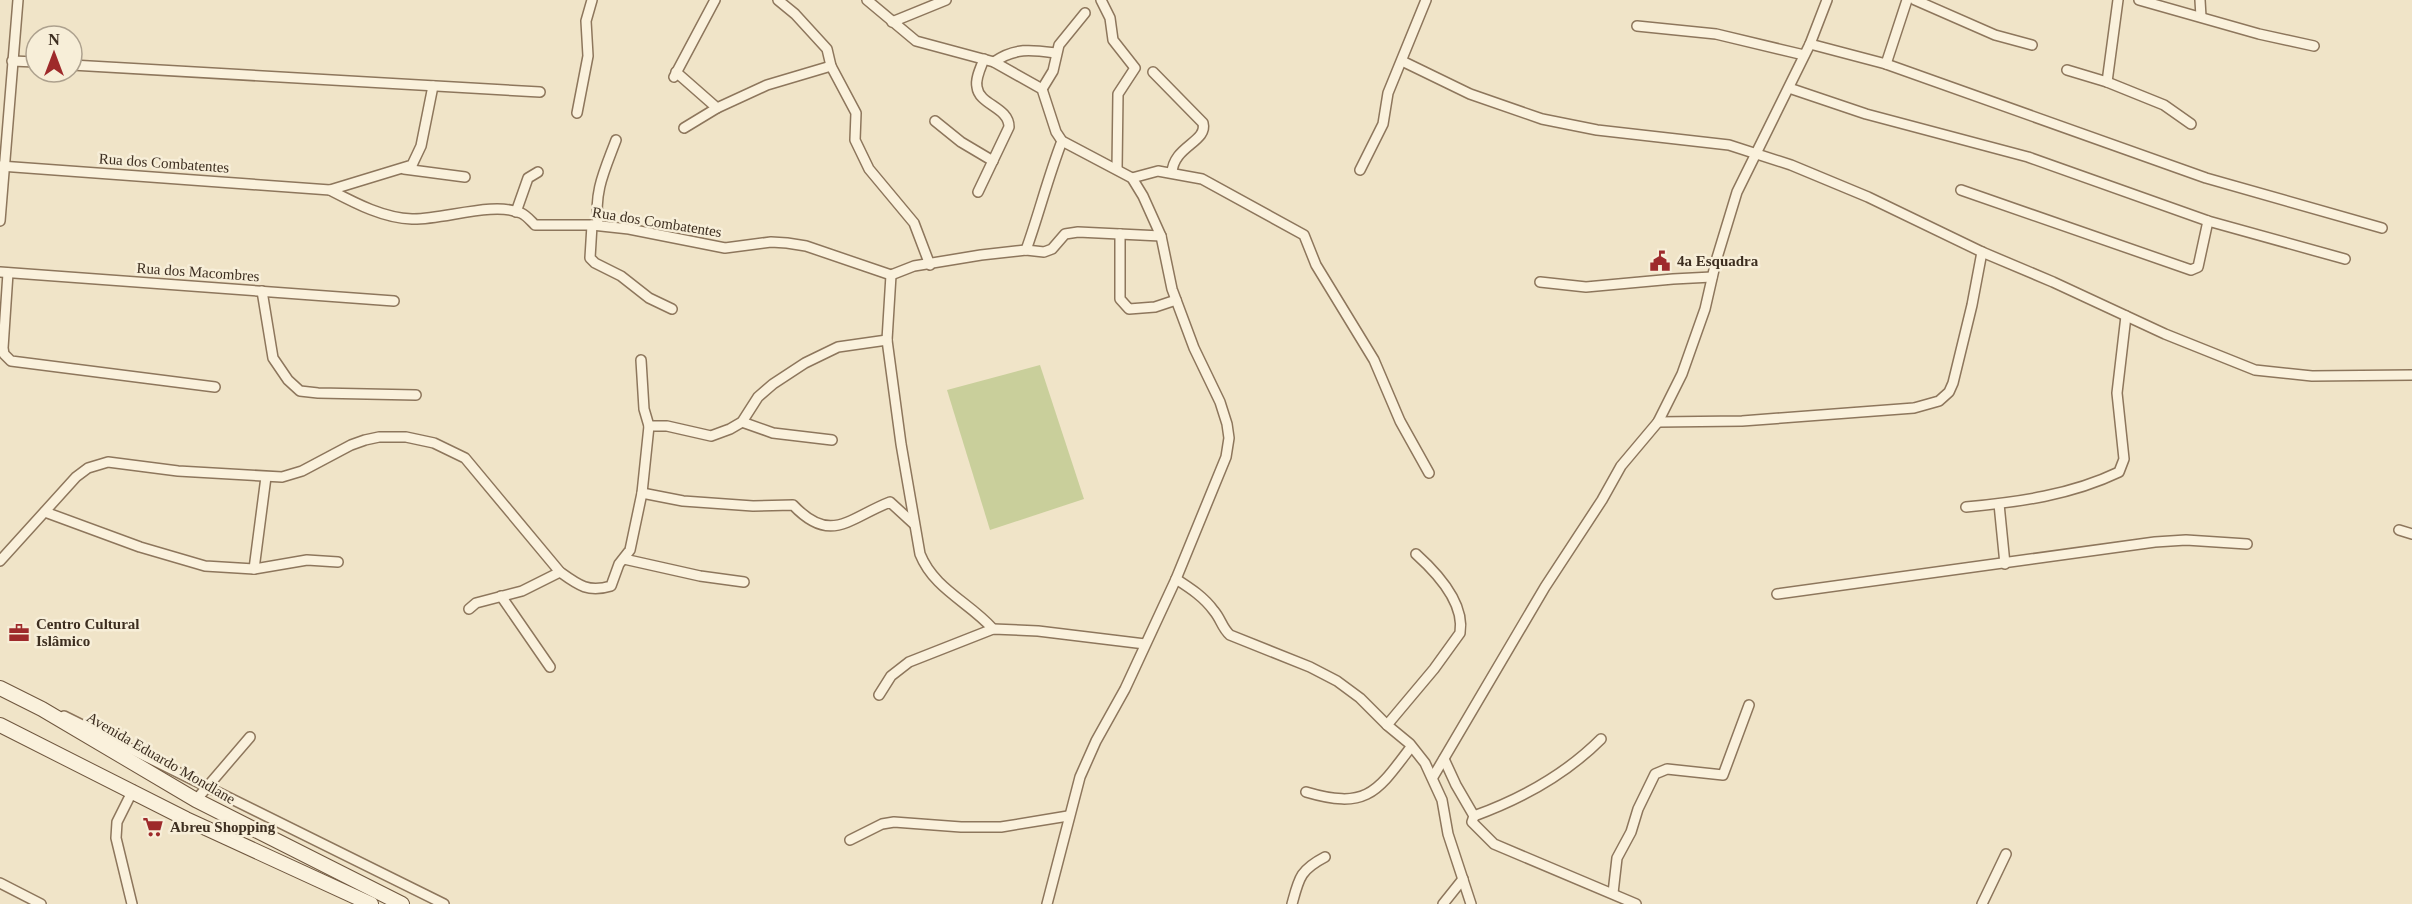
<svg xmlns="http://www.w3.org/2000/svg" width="2412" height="904" font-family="'Times New Roman',serif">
<rect width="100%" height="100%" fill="#f0e4c8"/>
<!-- green -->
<path fill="#c9cf9b" d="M1040 365 1084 499 990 530 947 390Z"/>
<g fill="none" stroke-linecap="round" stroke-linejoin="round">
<!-- street casing -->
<g stroke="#8d765c" stroke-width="12">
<g id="street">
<path d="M778 0 795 14 827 49 831 66 856 113 855 140 869 169 914 223 930 265"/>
<path d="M867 0 916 41 994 62 1042 89 1056 132 1062 141 1132 178 1143 196 1161 236 1172 289 1194 348 1220 402 1227 424 1229 438 1226 457 1176 579 1125 689 1096 741 1080 777 1047 904"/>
<path d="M1101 0 1110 18 1113 40 1135 68 1118 94 1117 169"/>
<path d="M1915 0 1995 35 2032 45"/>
<path d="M2139 0 2259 34 2314 46"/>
<path d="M2200 0 2201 17"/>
<path d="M892 22 946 0"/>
<path d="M1637 26 1716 34 1804 55"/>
<path d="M1810 44 1886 64 2206 178 2382 228"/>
<path d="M12 61 36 62"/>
<path d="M1402 61 1470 94 1542 119 1597 130 1729 145 1791 165 1868 197 1982 252 2053 282 2165 334 2255 370 2312 376 2412 375"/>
<path d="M994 62C1015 47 1033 50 1056 53"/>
<path d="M1886 64 1907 0"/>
<path d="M72 65 540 92"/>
<path d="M2067 70 2107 82 2118 0"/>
<path d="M676 72 717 108 767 85 831 66"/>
<path d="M1153 72 1203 123C1208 142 1173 146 1172 173"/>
<path d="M674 77 715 0"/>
<path d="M2107 82 2164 105 2191 124"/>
<path d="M1789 88 1866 114 2028 157 2208 221 2345 259"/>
<path d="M1042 89 1053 71 1059 45 1085 13"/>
<path d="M577 113 588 56 586 21 592 0"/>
<path d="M935 121 961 142 993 161"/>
<path d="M684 128 717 108"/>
<path d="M0 166 330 190C355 203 383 218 412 219 443 220 493 201 521 213 526 215 531 221 535 225H592L629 229 725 248 771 242 787 243 806 246 891 275 914 266 981 255 1026 250 1044 252 1052 249 1065 234 1078 232 1161 236"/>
<path d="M404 169 465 177"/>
<path d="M1360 170 1383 124 1388 93 1426 0"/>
<path d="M1132 178 1158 171 1202 179 1304 235 1316 265 1374 360 1400 421 1429 473"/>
<path d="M330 190 412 165 421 146 433 86"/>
<path d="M1961 190 2191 270 2198 267 2208 221"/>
<path d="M978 192 1009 127C1009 107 979 105 977 87 975 79 981 67 984 59"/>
<path d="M516 212 528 178 538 172"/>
<path d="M0 221 18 0"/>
<path d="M592 225 590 258 595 263 621 276 649 298 672 309"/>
<path d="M598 225C594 191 604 172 616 140"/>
<path d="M1120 234V299L1129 309 1155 307 1176 300"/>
<path d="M1026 250C1039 214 1048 177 1062 141"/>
<path d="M0 272 394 301"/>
<path d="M8 273 3 348 4 354 11 361 215 387"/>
<path d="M891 275 887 340 901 444 920 554C934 589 969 602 993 629"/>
<path d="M1540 282 1586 287 1673 279 1712 277"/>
<path d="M262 291 273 358 288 380 300 391 318 393 416 395"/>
<path d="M641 360 644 409 649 426"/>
<path d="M742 422 773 433 832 440"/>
<path d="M1658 422 1742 421 1914 408 1939 401 1949 392 1953 383 1972 305 1982 252"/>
<path d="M642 493 683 501 753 506 793 505C831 545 849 518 890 502L914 524"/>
<path d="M1999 504 2005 564"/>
<path d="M1966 507C2019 502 2071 495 2119 472L2124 459 2117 393 2126 316"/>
<path d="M45 512 140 547 205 566 254 569 307 560 338 562"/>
<path d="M2399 530 2412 534"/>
<path d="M624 559 700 576 744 582"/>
<path d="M0 561 76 477 88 468 108 462 178 471 282 477 302 471 351 445 365 440 379 437H406L434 443 465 458 560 572C578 585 588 593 611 586L619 564 630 550 642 493 649 426H667L711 436 730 429 742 422 758 397 773 384 805 363 838 347 887 340"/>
<path d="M254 569 266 477"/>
<path d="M1176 579C1190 588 1204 597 1214 611 1221 619 1222 628 1230 635L1310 667 1337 681 1360 698 1387 725 1410 744 1425 763 1442 800 1448 834 1471 904"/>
<path d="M1777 594 2155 542 2186 540 2247 544"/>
<path d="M501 596 550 667"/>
<path d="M469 609 476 603 522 591 560 572"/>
<path d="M879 695 891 676 909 662 993 629 1038 631 1145 644"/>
<path d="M64 716 444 904"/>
<path d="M1387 725 1434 669 1460 633C1465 603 1436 572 1416 554"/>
<path d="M1444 759 1456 785 1474 816 1472 822 1494 844 1636 904"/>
<path d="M1433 777 1545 587 1602 500 1621 466 1658 422 1682 374 1705 309 1716 261 1737 192 1810 44 1827 0"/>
<path d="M1306 792C1367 810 1377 792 1411 747"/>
<path d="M196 800 250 737"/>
<path d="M1474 816C1521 799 1565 775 1601 739"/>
<path d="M850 840 882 824 894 822 961 827H1001L1068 816"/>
<path d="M0 883 41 904"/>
<path d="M1613 893 1617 858 1631 832 1638 809 1655 774 1667 769 1723 775 1749 705"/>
<path d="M132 904 116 838 117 822 133 790"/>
<path d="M1292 904C1299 878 1300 870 1325 857"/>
<path d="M1443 904 1463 879"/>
<path d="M1982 904 2006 854"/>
</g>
</g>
<!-- secondary casing -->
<g stroke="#6f573f" stroke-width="16">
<g id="secondary">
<path d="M0 688 42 709 196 800 402 904"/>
<path d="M0 725 186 819 371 904"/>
</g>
</g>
<!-- street -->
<use href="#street" stroke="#faf1dc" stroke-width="9"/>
<!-- secondary -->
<use href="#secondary" stroke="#faf1dc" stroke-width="14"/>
</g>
<!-- icons -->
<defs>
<g id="civic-bare" transform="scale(1.62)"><path d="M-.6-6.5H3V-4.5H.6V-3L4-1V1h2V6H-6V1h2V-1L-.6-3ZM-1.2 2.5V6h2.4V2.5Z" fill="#9e2a2b" stroke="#f7eed8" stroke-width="2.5" paint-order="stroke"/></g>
<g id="office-bare" transform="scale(1.62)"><path d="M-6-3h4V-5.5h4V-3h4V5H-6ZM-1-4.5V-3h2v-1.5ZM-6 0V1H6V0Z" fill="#9e2a2b" stroke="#f7eed8" stroke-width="2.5" paint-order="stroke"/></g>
<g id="supermarket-bare" transform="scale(1.62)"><path d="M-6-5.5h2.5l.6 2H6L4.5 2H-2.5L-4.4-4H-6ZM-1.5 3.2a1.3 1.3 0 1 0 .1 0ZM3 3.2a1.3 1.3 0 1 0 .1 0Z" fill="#9e2a2b" stroke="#f7eed8" stroke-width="2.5" paint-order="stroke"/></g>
</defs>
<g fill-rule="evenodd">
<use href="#civic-bare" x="1660" y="261"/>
<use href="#office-bare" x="19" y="633"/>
<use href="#supermarket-bare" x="153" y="827"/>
</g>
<g text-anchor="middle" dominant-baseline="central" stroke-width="5" stroke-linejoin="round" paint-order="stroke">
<!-- street labels -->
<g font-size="15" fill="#3d2e20" stroke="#f7eed8">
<text transform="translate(164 163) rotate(4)">Rua dos Combatentes</text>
<text transform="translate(657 222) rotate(9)">Rua dos Combatentes</text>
<text transform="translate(198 272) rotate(4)">Rua dos Macombres</text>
<text transform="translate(161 758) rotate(30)">Avenida Eduardo Mondlane</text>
</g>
<!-- poi labels -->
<g font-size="15" font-weight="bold" fill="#3d2e20" stroke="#f7eed8" text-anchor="start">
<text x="1677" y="261">4a Esquadra</text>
<text x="36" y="624">Centro Cultural<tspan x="36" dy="17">Islâmico</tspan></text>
<text x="170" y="827">Abreu Shopping</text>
</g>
</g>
<!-- north arrow -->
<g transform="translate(54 54)"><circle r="28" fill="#f7eed8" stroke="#ada18e" stroke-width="1.5"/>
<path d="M0-4.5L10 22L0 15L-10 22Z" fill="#9e2a2b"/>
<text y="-9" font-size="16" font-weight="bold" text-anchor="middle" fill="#3d2e20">N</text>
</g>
</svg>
